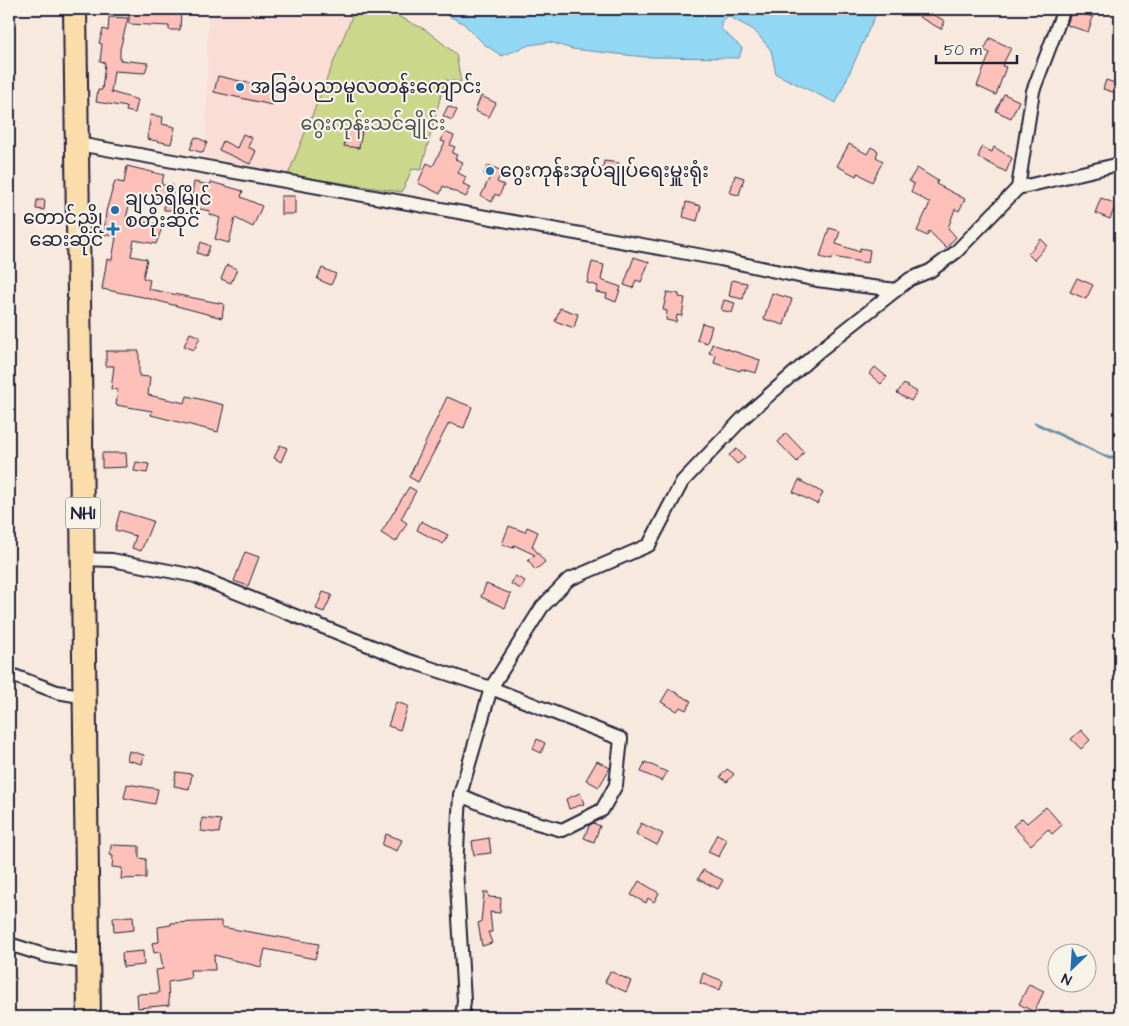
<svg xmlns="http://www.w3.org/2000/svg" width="1129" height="1026" font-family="'Architects Daughter','Noto Sans Myanmar',sans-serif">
<rect width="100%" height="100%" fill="#f8e9df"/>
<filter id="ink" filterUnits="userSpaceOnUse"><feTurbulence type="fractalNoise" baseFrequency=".02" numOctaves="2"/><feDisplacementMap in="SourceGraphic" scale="10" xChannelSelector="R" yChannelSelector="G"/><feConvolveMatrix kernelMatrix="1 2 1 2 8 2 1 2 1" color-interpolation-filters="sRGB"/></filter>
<g filter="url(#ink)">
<!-- built -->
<path fill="#faddd4" d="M208 9H355L288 175 206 157Z"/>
<!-- green -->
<path fill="#cbd88c" stroke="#767d64" d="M355 9H383L426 30 456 54 461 82 445 80 421 170 412 169 402 192 288 175Z"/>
<!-- water -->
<path fill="#92d7f4" stroke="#658faa" d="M434 9H878L836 103 776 74 771 50 754 30 728 16 721 22V29L742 48 739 58 645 57 572 49 550 42 529 45 502 56 484 44 463 23Z"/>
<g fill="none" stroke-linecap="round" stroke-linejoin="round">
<!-- stream -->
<path stroke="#658faa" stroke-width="3" d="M1035 423 1109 458H1120"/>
</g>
<!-- building -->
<g fill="#fdc1ba" stroke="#22223b">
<path d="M129 9 181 11 180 30H169V26L129 24Z"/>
<path d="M923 9 945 21 941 29 919 17Z"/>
<path d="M1072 10 1093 17 1088 32 1067 25Z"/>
<path d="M109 17 128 18 120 49V60L148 63 145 73 114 71 111 92 138 100 135 113 126 111 127 107 96 102 98 90H102L105 63 100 62 102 44 99 43 103 29 108 31Z"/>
<path d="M990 38 1011 48 1002 66 1006 67 996 95 977 86 990 53 984 50Z"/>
<path d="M218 76 275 89 272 105 214 92Z"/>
<path d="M1106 80 1118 84 1116 93 1103 89Z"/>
<path d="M1004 94 1019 101 1011 118 996 111Z"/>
<path d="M481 96 496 103 489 117 475 111Z"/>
<path d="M448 106 457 110 452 120 443 116Z"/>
<path d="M151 115 163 117 162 124 175 127 171 144 147 139Z"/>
<path d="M347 129 362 131 359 148 344 146Z"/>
<path d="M445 132 454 136 450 145 455 147 452 153 457 155 455 159 463 162 458 173 466 177 463 184 471 187 466 197 443 186 440 194 418 183 427 163 433 166 445 142 441 141Z"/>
<path d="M243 134 252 138 248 147 256 151 250 164 219 150 223 141 237 148Z"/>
<path d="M195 137 207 142 203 153 190 149Z"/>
<path d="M849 144 867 154 871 147 878 151 876 157 883 161 872 182 858 173 856 176 837 166Z"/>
<path d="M982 147 992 152 994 147 1012 158 1006 172 978 157Z"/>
<path d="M604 161 619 163 616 176 602 173Z"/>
<path d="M488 165 502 171 497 182 504 185 499 196 495 194 492 202 481 196 490 177 484 174Z"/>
<path d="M127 166 164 175 161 185H173L172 210H164V199L144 194 141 202 131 197 126 219 163 225 156 244 134 240 131 256 147 259 143 278 150 280 148 289 224 304 222 318 143 297 102 289 107 259 112 260 116 237 104 234 106 211 115 181 124 183Z"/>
<path d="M917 168 938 181 936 184 965 199 959 211 955 209 948 228 956 237 946 248 929 231 927 236 917 231 930 203 911 192 914 184 909 181Z"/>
<path d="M735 175 744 178 739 195 730 193Z"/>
<path d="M194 182 210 185 211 182 243 191 241 197 262 206 253 227 235 218 229 243 215 239 220 218 209 214 210 211 190 207Z"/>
<rect x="281" y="196" width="14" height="18"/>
<path d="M1101 198 1116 204 1110 219 1095 213Z"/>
<path d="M37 200H45L44 210 36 209Z"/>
<path d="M686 202 701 206 697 221 683 217Z"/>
<path d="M829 228 840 231 836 244 860 252V248L870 250 868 263 832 257 831 260 820 257Z"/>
<path d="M1041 239 1047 245 1034 260 1028 254Z"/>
<path d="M201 242 210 246 206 256 197 253Z"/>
<path d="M634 257 649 262 641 282 636 280 633 288 624 285Z"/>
<path d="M592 262 604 265 601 280 621 287 616 302 606 298 607 294 596 292 598 286 587 283Z"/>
<path d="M227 265 237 269 231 283 221 279Z"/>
<path d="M322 268 336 274 331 285 317 279Z"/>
<path d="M1077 278 1093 285 1086 299 1070 292Z"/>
<path d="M732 280 747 283 743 299 729 296Z"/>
<path d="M667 292 679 294V297L685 298 682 316 677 315 676 322 666 320 667 311 663 310Z"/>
<path d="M772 293 792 299 784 325 764 319Z"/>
<path d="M724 300 735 303 732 313 721 310Z"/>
<path d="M560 308 578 314 574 328 555 321Z"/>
<path d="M702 323 712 326 707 343 697 340Z"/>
<path d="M190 333 200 337 194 350 184 346Z"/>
<path d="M712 344 760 360 756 373 741 369 740 371 714 363 716 355 709 353Z"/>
<path d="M106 351H139V376L150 377 148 395 185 403 187 396 224 405 218 432 151 415 152 411 116 405 118 390 111 389 114 366H106Z"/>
<path d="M875 367 887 377 881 384 869 374Z"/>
<path d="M904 384 917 392 911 401 897 393Z"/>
<path d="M447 397 472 407 464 428 449 423 418 482 409 477Z"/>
<path d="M786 433 804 452 797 462 778 442Z"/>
<path d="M280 445 287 448 281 462 274 458Z"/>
<path d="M737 449 745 458 737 464 729 455Z"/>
<path d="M102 453H126L127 467 102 468Z"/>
<path d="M136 462 149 464 147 473 134 471Z"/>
<path d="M799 480 823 493 817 504 793 492Z"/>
<path d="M409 487 416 491 401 519 407 523 396 542 381 533Z"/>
<path d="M120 511 153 521 141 551 132 548 136 536 115 530Z"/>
<path d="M421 521 448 535 443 544 417 530Z"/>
<path d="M509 526 525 532 527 527 538 532 532 546 545 562 535 570 528 560 535 555 514 545 513 548 502 544Z"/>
<path d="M245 552 259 557 248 586 234 581Z"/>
<path d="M515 576 525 581 521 589 511 584Z"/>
<path d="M486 584 511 594 505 608 481 597Z"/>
<path d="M323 592 332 595 324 612 316 609Z"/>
<path d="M669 689 691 701 686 710 680 707 677 711 661 702Z"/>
<path d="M396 702 408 706 400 730 388 726Z"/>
<path d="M1081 730 1090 740 1081 749 1071 739Z"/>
<path d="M537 739 545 743 541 753 533 749Z"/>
<path d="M129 751 144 755 142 764 127 760Z"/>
<path d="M597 761 610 768 599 787 586 780Z"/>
<path d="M645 762 667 772 662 781 641 772Z"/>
<path d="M727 769 734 774 727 782 720 777Z"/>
<path d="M176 772 192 774 189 789 174 786Z"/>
<path d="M127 784 158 789 155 804 124 798Z"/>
<path d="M580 793 584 804 569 809 566 799Z"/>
<path d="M1046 807 1062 825 1052 834 1048 829 1031 845 1013 826 1022 818 1027 823Z"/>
<path d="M202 818 221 820 219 833 201 831Z"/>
<path d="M593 823 600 826 594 842 584 838 589 826Z"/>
<path d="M641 823 663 834 657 845 636 834Z"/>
<path d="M386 834 402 840 397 851 382 845Z"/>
<path d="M717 834 727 839 719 857 708 852Z"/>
<path d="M489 838 491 853 474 855 472 841Z"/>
<path d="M111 845 139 846V858L146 859V878L121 879 122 868 112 867 113 856 110 855Z"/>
<path d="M703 870 723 880 718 889 698 879Z"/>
<path d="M639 881 659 893 654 902 648 898 646 903 631 895Z"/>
<path d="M484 892H488L489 897 501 898 500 913 490 912 492 932H488L492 943 482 946 478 923 481 922Z"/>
<path d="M133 916 134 930 114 932 113 917Z"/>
<path d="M221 921V927L319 944 315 959 265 949 261 967 214 955 215 970H190L191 978 168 982 169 1005 138 1008 137 994 159 993 156 970 163 969 160 952 154 953 152 943 159 942 158 927 171 925V923Z"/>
<path d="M143 951 144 965 123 967 122 953Z"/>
<path d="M610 971 631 981 626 992 605 982Z"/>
<path d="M703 973 723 981 720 990 700 983Z"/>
<path d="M1029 984 1044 991 1034 1012 1019 1004Z"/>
</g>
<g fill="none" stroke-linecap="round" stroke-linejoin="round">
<!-- street casing -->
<g stroke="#22223b" stroke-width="16">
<g id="street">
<path d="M78 144 720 259 817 280 896 290 910 279 930 271 956 252 1018 188 1120 164"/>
<path d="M1018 188 1033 91 1064 9"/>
<path d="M82 559 112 560 195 576 406 660 491 688 621 739 616 785 602 810 562 830 505 814 460 795"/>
<path d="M9 674 57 692 86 697"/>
<path d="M9 944 47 956 90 963"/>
<path d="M462 1017 464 1001 456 868 460 795 491 688 542 607 568 580 649 545 682 482 744 417 819 351 896 290"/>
</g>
</g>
<!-- highway casing -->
<g stroke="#22223b" stroke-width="26">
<path id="highway" d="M75 9 89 1017"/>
</g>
<!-- street -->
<use href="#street" stroke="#f7f3e8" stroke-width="12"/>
<!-- highway -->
<use href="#highway" stroke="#fbddab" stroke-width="22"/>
</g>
</g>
<!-- markers -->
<g fill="#1f6fb2" stroke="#f7f3e8" stroke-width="2">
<circle cx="240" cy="87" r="5"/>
<circle cx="490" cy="171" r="5"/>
<circle cx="115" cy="210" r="5"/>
<path d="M110.5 221.5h5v5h5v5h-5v5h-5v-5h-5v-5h5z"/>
</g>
<g text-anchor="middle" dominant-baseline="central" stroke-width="4.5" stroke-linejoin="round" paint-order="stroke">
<!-- shield labels -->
<rect fill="#f7f3e8" stroke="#62616f" stroke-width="1" x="65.5" y="497.5" width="35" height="31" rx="4"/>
<g font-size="18" font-weight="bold" fill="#22223b">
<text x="83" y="513">NH1</text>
</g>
<!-- poi labels -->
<g font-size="19" fill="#22223b" stroke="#f7f3e8" text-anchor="start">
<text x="250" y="87">အခြခံပညာမူလတန်းကျောင်း</text>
<text x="500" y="171">ဂွေးကုန်းအုပ်ချုပ်ရေးမှူးရုံး</text>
<text x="125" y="199">ချယ်ရီမြိုင်<tspan x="125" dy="22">စတိုးဆိုင်</tspan></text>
<text x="103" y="218" text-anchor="end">တောင်ညို<tspan x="103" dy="22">ဆေးဆိုင်</tspan></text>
</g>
<!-- park labels -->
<g font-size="19" fill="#4c504f" stroke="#f7f3e8">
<text x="373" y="124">ဂွေးကုန်းသင်ချိုင်း</text>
</g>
</g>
<!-- margin -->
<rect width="1129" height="1026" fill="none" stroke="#f7f3e8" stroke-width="30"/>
<rect x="15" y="15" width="1099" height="996" fill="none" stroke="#22223b" stroke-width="2" filter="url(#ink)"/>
<!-- north arrow -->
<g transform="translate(1072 968) rotate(205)"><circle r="24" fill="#f7f3e8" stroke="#a29fa3"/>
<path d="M0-4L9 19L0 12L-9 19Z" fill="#1f6fb2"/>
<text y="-8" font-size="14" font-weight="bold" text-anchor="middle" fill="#22223b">N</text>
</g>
<!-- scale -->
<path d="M936 55v8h81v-8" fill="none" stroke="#22223b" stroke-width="2.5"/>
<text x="944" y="55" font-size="15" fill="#22223b" stroke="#f7f3e8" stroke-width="4" paint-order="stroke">50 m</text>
</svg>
